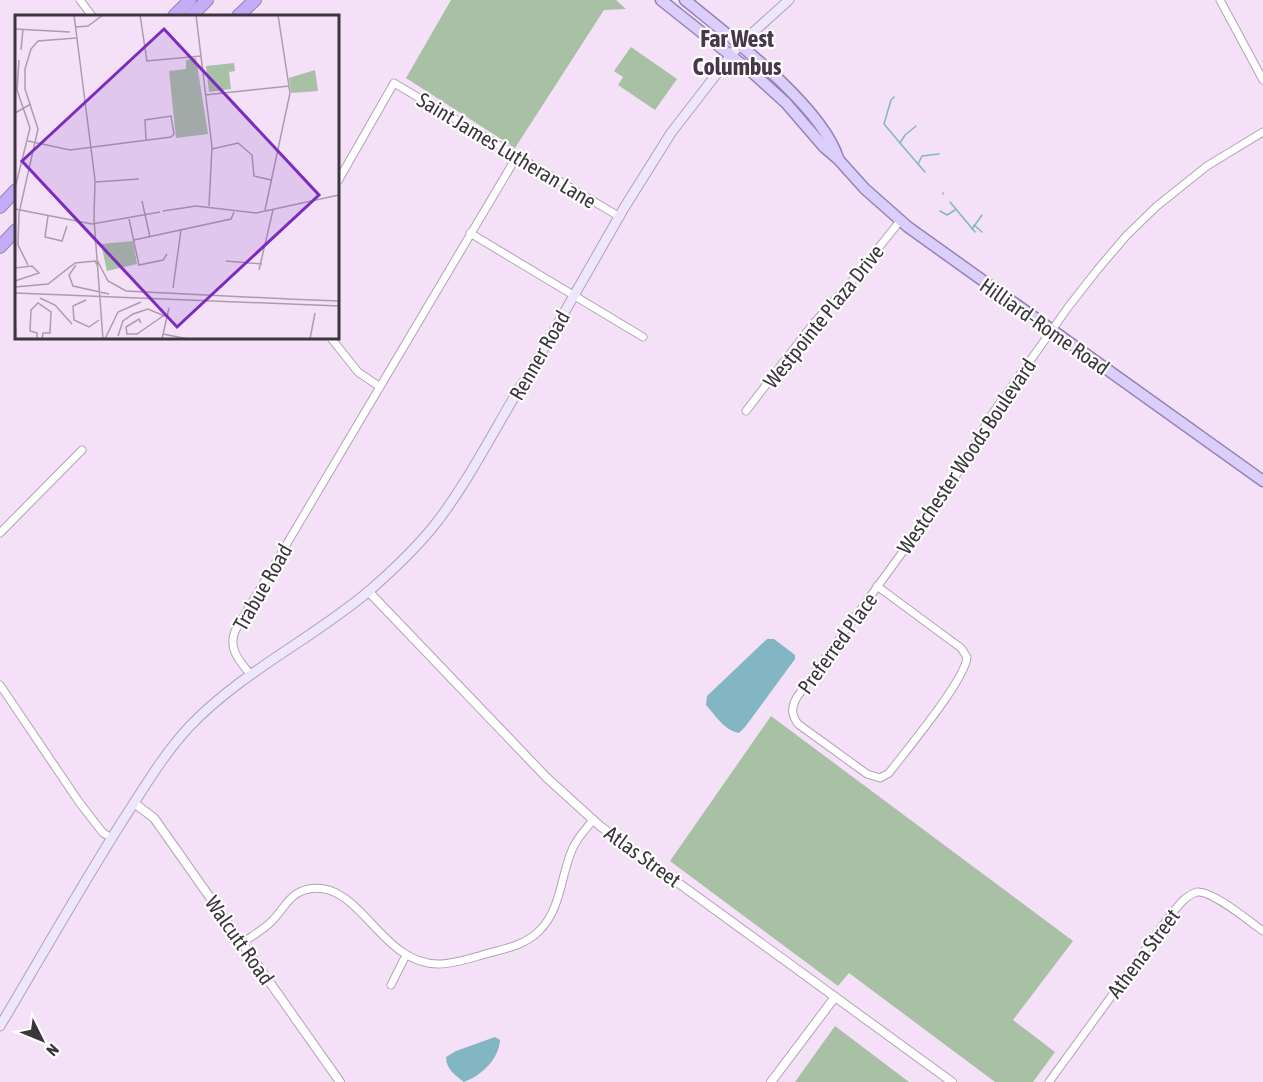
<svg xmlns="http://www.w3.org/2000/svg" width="1263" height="1082" font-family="'Asap Condensed',sans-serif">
<rect width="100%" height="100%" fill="#f4e1f7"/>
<!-- green -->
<g fill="#a8c0a4">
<path d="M451 0H616L626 9 604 10 515 148 406 78Z"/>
<path d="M631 47 677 79 655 110 618 85 623 77 614 71Z"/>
<path d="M771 716 1073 941 1013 1020 1055 1052 1033 1082H995L849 973 838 986 670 861Z"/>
<path d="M835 1026 909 1082H795Z"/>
</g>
<!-- water -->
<g fill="#82b6c2">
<path d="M767 639H774L795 655V659L745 727 739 733C724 730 716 716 706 705L707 696Z"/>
<path d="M495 1037 500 1040C499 1059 482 1075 464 1082 455 1075 446 1069 446 1057L456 1051Z"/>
</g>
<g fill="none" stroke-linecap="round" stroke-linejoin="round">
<!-- stream -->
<g stroke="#82b6c2" stroke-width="1.5">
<path d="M894 97 891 100 884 124 900 143"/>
<path d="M916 126 905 135 900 143 918 164"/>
<path d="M925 172 918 164 922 156 939 154"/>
<path d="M943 193V194"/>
<path d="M950 202 975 232"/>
<path d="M940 211 947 215 955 210"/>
<path d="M974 225 982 232"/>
<path d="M972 229 982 215"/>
</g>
<!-- minor casing -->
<g stroke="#b3a1b6" stroke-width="9">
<g id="minor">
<path d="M80 0 92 16"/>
<path d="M1220 0 1263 80"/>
<path d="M338 181 394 83 620 217"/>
<path d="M470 233 643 337"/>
<path d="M331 338 358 372 380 387"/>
<path d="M746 411 813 324 852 281 900 221"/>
<path d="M0 533 82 450"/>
<path d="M877 586 961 648 967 657C966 679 905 752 889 773L880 778 867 774 798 724C791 714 791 708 797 697L931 513 962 466 990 417 1069 306 1098 269 1127 235 1157 206 1207 166 1263 132"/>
<path d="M250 674C239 660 228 649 235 631L517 156"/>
<path d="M0 685 79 802 103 833 112 838"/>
<path d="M242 943C252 936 263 930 272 921 284 909 290 892 309 889 361 880 379 963 438 964 453 964 468 959 482 955 503 949 525 946 540 930 561 909 561 875 572 850 576 839 586 829 593 820"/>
<path d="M391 985 406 955"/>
<path d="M1049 1082 1169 917C1176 909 1185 895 1197 892 1212 890 1250 922 1263 931"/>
</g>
</g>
<!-- tertiary casing -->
<g stroke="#b3a1b6" stroke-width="10">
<g id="tertiary">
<path d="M522 384 532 369"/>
<path d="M368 591 547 778 600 826 952 1082"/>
<path d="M134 803 154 818 340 1082"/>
<path d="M771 1082 835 997"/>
</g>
</g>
<!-- secondary casing -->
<g stroke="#b3a1b6" stroke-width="11">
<g id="secondary">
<path d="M532 369 624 208 671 133 739 45 789 0"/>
<path d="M0 1026C41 957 80 888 123 820 144 788 163 755 189 727 241 672 311 640 369 591 392 571 414 550 433 527 466 486 494 430 522 384"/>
</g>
</g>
<!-- primary casing -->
<g stroke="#9483b6" stroke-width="13">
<g id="primary">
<path d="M661 0 754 74 786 103 824 147 838 159 865 189 908 227 1263 481"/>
<path d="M685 0C729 36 821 105 838 158"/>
</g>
</g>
<!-- motorway casing -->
<g stroke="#9483b6" stroke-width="14">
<g id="motorway">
<path d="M174 16 190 0"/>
<path d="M191 16 207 0"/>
<path d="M238 16 255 0"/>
<path d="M0 207 16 190"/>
<path d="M0 247 16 230"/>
</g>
</g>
<!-- minor -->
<use href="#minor" stroke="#fff" stroke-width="7"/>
<!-- tertiary -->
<use href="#tertiary" stroke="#fff" stroke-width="8"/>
<!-- secondary -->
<use href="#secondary" stroke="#ede6fc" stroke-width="9"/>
<!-- primary -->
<use href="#primary" stroke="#dccefa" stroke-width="10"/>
<!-- motorway -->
<use href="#motorway" stroke="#c4adf6" stroke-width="12"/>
</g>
<g text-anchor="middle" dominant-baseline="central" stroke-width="4.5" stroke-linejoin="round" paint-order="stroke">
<!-- street labels -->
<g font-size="21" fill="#3c353e" stroke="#fff">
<text transform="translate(507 150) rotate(31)">Saint James Lutheran Lane</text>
<text transform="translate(823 316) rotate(-51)">Westpointe Plaza Drive</text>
<text transform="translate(1045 326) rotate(35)">Hilliard-Rome Road</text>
<text transform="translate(539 355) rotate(-60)">Renner Road</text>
<text transform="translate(966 456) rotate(-56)">Westchester Woods Boulevard</text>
<text transform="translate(262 587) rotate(-60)">Trabue Road</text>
<text transform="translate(837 643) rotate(-54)">Preferred Place</text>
<text transform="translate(643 856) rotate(36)">Atlas Street</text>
<text transform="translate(240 940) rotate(55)">Walcutt Road</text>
<text transform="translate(1143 953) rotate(-53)">Athena Street</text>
</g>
<!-- quarter labels -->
<g font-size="24" font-weight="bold" fill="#463749" stroke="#fff">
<text x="737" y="38">Far West<tspan x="737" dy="28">Columbus</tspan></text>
</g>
</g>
<!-- overview -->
<g transform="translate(15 15)">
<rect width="324" height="324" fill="#f4e1f7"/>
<path d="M181 43 193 119 161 123 154 56 171 54V45ZM219 48 220 56 214 57 216 74 194 77 191 51ZM300 55 303 76 276 78 274 63ZM118 226 122 249 92 256 86 229Z" fill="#a8c0a4"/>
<path fill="none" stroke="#aa9cad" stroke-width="1.5" d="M59 0 80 165 79 204 88 324M125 0 132 46 186 41M181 0 197 132 194 191M61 12 73 11 88 0M0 14 55 17M6 35 8 14M190 80 274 71M0 98 16 89M13 126 55 135 156 122 159 119 156 101 130 105 131 125M197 134 223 128 237 140 239 161 256 165M81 167 124 164M0 173 15 113 2 75 4 45M127 186 135 222M0 194 77 209 145 197M250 195 275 78 263 0M148 196 181 191 241 198 324 180M33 201 30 222 47 226 52 211M114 204 124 250 148 245 152 239M119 225 216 204 219 197M82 245 93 266 111 276 274 284M211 246 247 249M13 250 3 230 4 198 23 114 10 74V54L16 34 23 26 61 23M61 250 54 260 58 271 94 279M0 253 17 251 24 258 0 266M244 255 258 195M0 272 33 269 60 248 80 246 83 251M158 273 166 215M0 278 324 291M25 283 40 290 57 309M272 284 324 286M71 285 58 291 59 305 74 312 84 305M0 292 1 324M126 308 124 304 111 312 112 319H122L148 301M148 319 173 324M103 321 108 306 118 299 133 294 152 302M22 324V318L15 316 16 295 23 288 36 297 35 318H28L27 324M44 324H65M90 324 103 297 126 287M147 324 154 293M295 324 300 298"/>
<path fill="#7b2cbf" fill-opacity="0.15" stroke="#7b2cbf" stroke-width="3" d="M149 14 304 180 162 312 7 146Z"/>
<rect width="324" height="324" fill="none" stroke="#3c353e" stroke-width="3"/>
</g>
<!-- north arrow -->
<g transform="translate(42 1040) rotate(133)" stroke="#ffffff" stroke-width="4.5" paint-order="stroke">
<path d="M0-4.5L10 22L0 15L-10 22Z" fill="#3c353e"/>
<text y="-9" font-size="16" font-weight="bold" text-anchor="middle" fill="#3c353e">N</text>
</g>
</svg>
